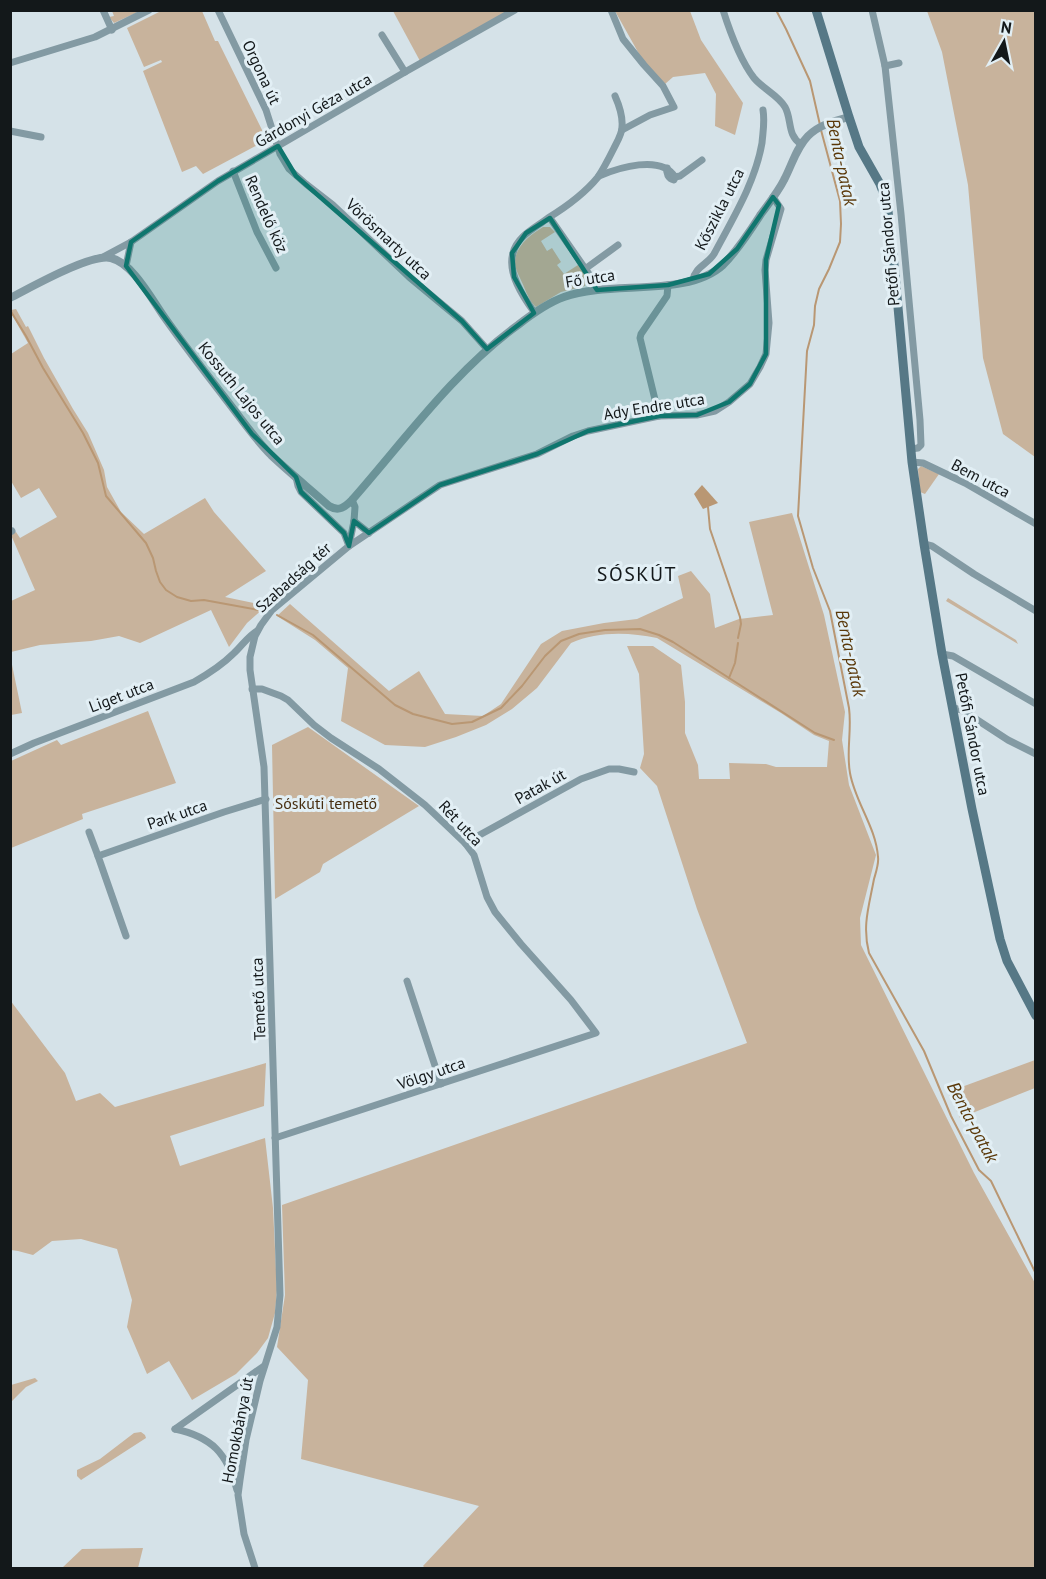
<svg xmlns="http://www.w3.org/2000/svg" width="1046" height="1579" font-family="'PT Sans',sans-serif">
<rect width="100%" height="100%" fill="#d5e2e8"/>
<!-- green -->
<g fill="#c8b39c">
<path d="M112 11H140L114 23 109 17 114 16Z"/>
<path d="M161 11H202L215 41H218L267 140 203 174 196 166 182 172 143 71 162 62 161 60 144 67 127 28Z"/>
<path d="M393 11H506L505 13 420 61Z"/>
<path d="M615 11H690L701 40 743 103 735 135 715 126 716 94 705 73 673 77 665 84 643 61Z"/>
<path d="M927 11H1035V457L1003 434 983 358 968 185 942 52Z"/>
<path d="M543 227H550L555 232 541 241 547 251 552 248 561 262 557 265 564 274 578 265 585 275V286L561 292 536 307C530 302 527 294 524 287 521 279 516 272 515 264 514 247 531 234 543 227Z"/>
<path d="M16 309 26 327 28 326 44 358 73 409 88 433 104 470 107 487 121 512 144 534 205 498 214 512 266 571 225 597 263 605 264 608 247 623 229 647 211 610 140 643 119 636 91 641 40 645 11 652V601L35 590 11 535 16 532 20 538 57 517 39 488 21 498 11 481V354L28 343 11 313V310Z"/>
<path d="M921 466 939 474 925 494 920 492 918 469Z"/>
<path d="M792 513 824 615 845 712 842 740 849 785 876 855 860 918 861 945 974 1173 1035 1283V1568H425L423 1566 479 1506 301 1459 308 1380 277 1347 285 1295 282 1205 747 1043 697 909 657 786 640 768 644 754 639 674 627 646H653L681 665 685 702V733L698 765 699 779H730L729 763 766 764 776 767H827L829 741 814 735 781 713 657 638C629 632 597 631 571 643L537 688 512 709 486 725 456 737 425 747 385 745 341 721 348 668 315 640 277 616 290 604 389 691 419 671 445 714 483 716 501 704 541 644 562 631 604 623 637 619 683 598 678 576 691 571 710 594 715 628 739 619 773 615 749 522Z"/>
<path d="M948 598 1016 640 1018 644 946 601Z"/>
<path d="M11 660 22 713 11 715H10Z"/>
<path d="M148 711 176 783 82 814 83 819 11 848V761L57 740 61 745Z"/>
<path d="M308 727 419 806 323 864 320 872 275 899 272 745Z"/>
<path d="M10 1000 65 1073 76 1101 100 1093 115 1107 266 1063 264 1106 170 1136 180 1166 265 1138 273 1208 277 1290 275 1313 268 1338 257 1353 236 1374 192 1400 169 1361 147 1374 127 1327 132 1300 117 1249 81 1239 52 1241 33 1255 18 1251 11 1250Z"/>
<path d="M1035 1060V1088L960 1118 948 1092Z"/>
<path d="M35 1378 38 1381 26 1387 11 1402V1385Z"/>
<path d="M141 1432 145 1435 146 1438 81 1480 77 1476V1470L100 1459 134 1433Z"/>
<path d="M143 1548 138 1568H62L82 1549Z"/>
</g>
<!-- water -->
<path fill="#b99773" d="M702 485 718 503 703 509 694 494Z"/>
<g fill="none" stroke-linecap="round" stroke-linejoin="round">
<!-- stream -->
<g stroke="#b99773" stroke-width="2">
<path d="M776 10 786 29 810 81 820 125"/>
<path d="M821 130 840 201 841 224 840 242 829 269 819 289 815 306 814 325 807 351 798 516 813 568 830 611 849 708C852 730 846 752 850 773 855 802 876 827 878 857 879 864 876 872 874 879 869 906 862 926 869 953L924 1051 951 1116 979 1170 991 1181 1036 1274"/>
<path d="M10 310 26 336 43 368 83 433 98 463 106 496 146 543 153 558 156 571 160 582 166 590 177 597 191 601 204 600 264 611"/>
<path d="M708 507 710 529 740 617 741 624 738 638"/>
<path d="M277 615 313 635 395 705 413 714 452 724 472 722 501 708 522 686 545 656 561 641 579 634 605 630 640 629 659 635 673 642 815 733 834 740"/>
<path d="M729 678 735 663 738 643"/>
</g>
<!-- minor -->
<g stroke="#839aa3" stroke-width="7">
<path d="M103 10 112 30"/>
<path d="M218 10 266 110 280 154 289 169 306 184 333 205 409 277 462 321 487 349"/>
<path d="M611 10 623 39 644 65 663 86 674 107 650 115 622 130"/>
<path d="M723 10C730 32 740 60 754 78 763 89 778 95 785 107 792 119 787 136 801 144"/>
<path d="M872 10 885 66 901 214 920 420 921 445 918 448 911 449"/>
<path d="M382 35 405 72"/>
<path d="M10 63 95 37 149 10"/>
<path d="M885 66 899 63"/>
<path d="M10 131 41 137"/>
<path d="M667 168C666 173 668 179 674 180L675 177"/>
<path d="M233 171 257 232 276 268"/>
<path d="M599 176C618 168 661 154 675 177L680 176 702 160"/>
<path d="M550 218 591 277 594 290"/>
<path d="M103 257 131 242 218 181 405 72 515 10"/>
<path d="M126 266 131 242"/>
<path d="M585 269 618 245"/>
<path d="M693 280C695 267 708 264 714 254 733 218 755 183 762 143 763 131 765 122 763 110"/>
<path d="M534 312C523 297 507 273 513 253 517 236 535 228 548 218 566 207 585 193 598 177 604 168 609 158 614 148 617 142 622 134 622 127 623 116 619 105 615 96"/>
<path d="M659 416 640 338 641 334 667 296 668 285"/>
<path d="M912 462 923 463 965 483 1036 524"/>
<path d="M296 477 298 486 301 492 344 533 349 546 440 485 537 454 573 436 588 431 659 416 697 415 715 411 729 402 750 384 760 367 766 354 769 323 765 270 766 260 781 209 773 197"/>
<path d="M354 521 369 533"/>
<path d="M10 532 12 531"/>
<path d="M924 544 932 546 974 574 1036 611"/>
<path d="M942 654 953 656 1036 704"/>
<path d="M252 689H262L281 696 288 700 314 725 331 738 379 769 425 805 465 843 474 855 487 897 495 912 521 944 571 1000 596 1033 275 1138"/>
<path d="M953 708 962 710 1008 740 1036 754"/>
<path d="M10 754 34 743 194 682C208 674 222 665 233 654 242 646 247 637 257 631"/>
<path d="M89 832 98 856"/>
<path d="M465 843 581 779 609 769H619L634 772"/>
<path d="M126 936 98 856 224 812 266 799"/>
<path d="M407 981 441 1084"/>
<path d="M175 1429 264 1366"/>
<path d="M175 1429C212 1437 227 1453 237 1490"/>
<path d="M255 1568 244 1534 238 1495 240 1480 246 1440 260 1381 277 1327 280 1295 264 767 250 670V657L255 636 261 625 272 610 349 546 354 521 355 507 352 500"/>
</g>
<!-- tertiary -->
<path stroke="#839aa3" stroke-width="8" d="M10 298C30 288 91 253 111 258 133 263 152 300 165 318 184 345 205 372 225 398 240 417 254 438 271 455 290 473 310 489 329 506 339 512 345 507 352 500 404 441 454 371 518 325 532 314 547 303 564 297 610 280 687 298 723 265 738 250 750 231 761 214 769 203 778 192 784 180 792 165 796 148 808 136 819 125 834 121 849 117"/>
<!-- secondary -->
<path stroke="#567886" stroke-width="9" d="M816 10 849 117 859 147 880 184 887 202 895 274 912 462 924 544 942 654 972 809 1000 939 1007 961 1036 1016"/>
</g>
<!-- marked area -->
<path fill="#0f766e" fill-opacity="0.2" stroke="#0f766e" stroke-width="4.5" stroke-linejoin="round" d="M278 146 296 176 462 321 487 349 534 313 514 277 512 253 526 233 550 218 597 290 668 285 709 274 737 249 773 197 779 205 766 260V354L750 384 729 402 697 415 659 416 588 431 537 454 440 485 369 533 354 521 349 546 344 533 301 492 296 477 252 434 126 266 131 242 218 181Z"/>
<g text-anchor="middle" dominant-baseline="central" stroke-width="6" stroke-linejoin="round" paint-order="stroke">
<!-- street labels -->
<g font-size="16" fill="#13181a" stroke="#e2eff5">
<text transform="translate(262 72) rotate(65)">Orgona út</text>
<text transform="translate(313 110) rotate(-30)">Gárdonyi Géza utca</text>
<text transform="translate(719 209) rotate(-63)">Kőszikla utca</text>
<text transform="translate(267 214) rotate(66)">Rendelő köz</text>
<text transform="translate(389 239) rotate(43)">Vörösmarty utca</text>
<text transform="translate(888 244) rotate(-95)">Petőfi Sándor utca</text>
<text transform="translate(590 278) rotate(-9)">Fő utca</text>
<text transform="translate(242 393) rotate(51)">Kossuth Lajos utca</text>
<text transform="translate(654 406) rotate(-9)">Ady Endre utca</text>
<text transform="translate(981 478) rotate(28)">Bem utca</text>
<text transform="translate(293 577) rotate(-42)">Szabadság tér</text>
<text transform="translate(121 695) rotate(-21)">Liget utca</text>
<text transform="translate(973 734) rotate(79)">Petőfi Sándor utca</text>
<text transform="translate(540 786) rotate(-29)">Patak út</text>
<text transform="translate(177 814) rotate(-19)">Park utca</text>
<text transform="translate(461 823) rotate(47)">Rét utca</text>
<text transform="translate(258 999) rotate(-92)">Temető utca</text>
<text transform="translate(431 1073) rotate(-19)">Völgy utca</text>
<text transform="translate(237 1430) rotate(-79)">Homokbánya út</text>
</g>
<!-- park labels -->
<g font-size="16" fill="#472e10" stroke="#e2eff5">
<text x="326" y="803">Sóskúti temető</text>
</g>
<!-- water labels -->
<g font-size="18" font-style="italic" fill="#5a3809" stroke="#e2eff5">
<text transform="translate(842 162) rotate(78)">Benta-patak</text>
<text transform="translate(851 653) rotate(78)">Benta-patak</text>
<text transform="translate(973 1122) rotate(62)">Benta-patak</text>
</g>
<!-- quarter labels -->
<g font-size="20" letter-spacing="1.5" fill="#13181a" stroke="#e2eff5">
<text x="637" y="574">SÓSKÚT</text>
</g>
</g>
<!-- border -->
<rect width="1046" height="1579" fill="none" stroke="#13181a" stroke-width="24"/>
<!-- north arrow -->
<g transform="translate(1004 42) rotate(9)" stroke="#e2eff5" stroke-width="4.5" paint-order="stroke">
<path d="M0-4.5L10 22L0 15L-10 22Z" fill="#13181a"/>
<text y="-9" font-size="16" font-weight="bold" text-anchor="middle" fill="#13181a">N</text>
</g>
</svg>
